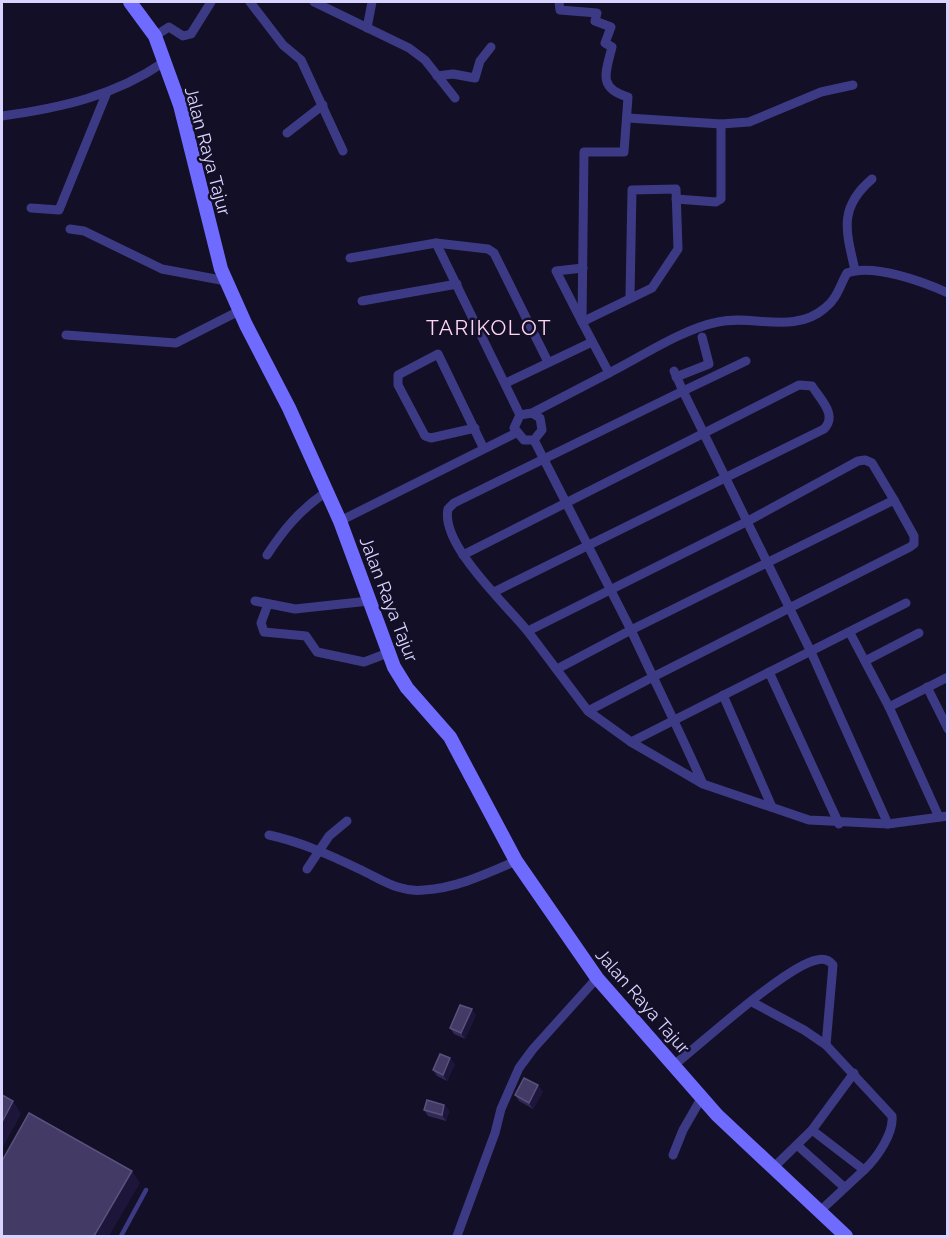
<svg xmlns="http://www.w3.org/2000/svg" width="949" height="1238" font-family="Raleway,sans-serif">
<rect width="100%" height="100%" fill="#130f26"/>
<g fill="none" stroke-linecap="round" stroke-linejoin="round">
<!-- service -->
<path stroke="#3d3a85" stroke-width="4.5" d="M121 1236 146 1190"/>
<!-- minor -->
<g stroke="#3d3a85" stroke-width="9">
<path d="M250 2 283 45 301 60 343 151"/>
<path d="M314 2 409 48 425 60 455 98"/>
<path d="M367 28 372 2"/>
<path d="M155 36 169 27 183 36 191 34 211 2"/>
<path d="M437 76 453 74 475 78 480 61 491 47"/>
<path d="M2 116C60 108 115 96 164 62"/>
<path d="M628 118 721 124 749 122 821 92 853 85"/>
<path d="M287 133 323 105"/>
<path d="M676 199 716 202 721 199V124"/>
<path d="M31 208 59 210 107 92"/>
<path d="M70 229 84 231 162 269 226 281"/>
<path d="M436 243 520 415"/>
<path d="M350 258 436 243 488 249 494 253 548 362"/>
<path d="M583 268 556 271 582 322 652 288 678 249 676 189 632 190 630 297"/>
<path d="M855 270C846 231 838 208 872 179"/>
<path d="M362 301 457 284"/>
<path d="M66 335 176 343 239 311"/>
<path d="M674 371 683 391 746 361"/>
<path d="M609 373C641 357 682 329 718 322 753 314 794 335 825 308 837 299 840 285 847 273 873 263 924 282 948 293"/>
<path d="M676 377 709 364 702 337"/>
<path d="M506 383 592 342"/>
<path d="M532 413 540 418 542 430 534 440H524L514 428 520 415 532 413 609 373 582 322 584 152H624L628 97C597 88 606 72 612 47L605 43 611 27 595 21 597 13 560 10 559 2"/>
<path d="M475 428 431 438 425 436 398 385V375L438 354 483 447"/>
<path d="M534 440 631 630 557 669"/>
<path d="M340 521 516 433"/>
<path d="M267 555C284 529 300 510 326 492"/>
<path d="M463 555 799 385 812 386C820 399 838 415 824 429L494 592"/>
<path d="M255 601 295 609 369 601"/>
<path d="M268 604 261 623 264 632 306 636 317 652 364 662 388 653"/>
<path d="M528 631 748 521 858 461 865 460 872 463 894 500"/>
<path d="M850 633 889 707 939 817"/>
<path d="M865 661 919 633"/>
<path d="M769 672 839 824"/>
<path d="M927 687 948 729"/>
<path d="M723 695 772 807"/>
<path d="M889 707 948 677"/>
<path d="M588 711C568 685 549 659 529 633 508 606 440 545 448 509L454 503 683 391 811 652 888 824"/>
<path d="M631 742 906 603"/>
<path d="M703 784C680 732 655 682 631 630L894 500 914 536V544L910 547 653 677 588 711 631 742 703 784 809 820 888 824 948 816"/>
<path d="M269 835C301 842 330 855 359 869 381 879 399 893 424 890 457 888 486 874 516 861"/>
<path d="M307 869 329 836 347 821"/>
<path d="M752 1002 804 1030 826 1045 892 1116C894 1133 877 1158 864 1170L812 1130"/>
<path d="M674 1065C702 1043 787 965 817 960 824 958 829 960 833 965L826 1045"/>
<path d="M797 1145 844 1187"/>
<path d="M673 1155 683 1130 702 1097"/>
<path d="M773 1168 812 1130 854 1073"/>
<path d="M820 1211 864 1170"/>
<path d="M457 1236 495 1133 501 1109 519 1068 533 1049 597 978"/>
</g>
<!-- secondary -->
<path stroke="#6f6bff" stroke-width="14" d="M130 2 155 36 180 105 221 269 246 325 289 408 340 521 394 667 407 688 450 737 516 861 597 978 717 1115 846 1236"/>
</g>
<!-- wall -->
<g fill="#312854">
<path d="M476 1015 465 1039 454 1034 450 1028Z"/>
<path d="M455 1064 447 1081 437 1076 433 1070Z"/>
<path d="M543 1091 533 1109 519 1101 515 1095Z"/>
<path d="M444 1105 449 1111 446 1121 428 1116 424 1110Z"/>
</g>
<!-- shaded-wall -->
<g fill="#1d163a">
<path d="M472 1009 476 1015 465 1039 461 1033Z"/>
<path d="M450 1058 455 1064 447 1081 443 1075Z"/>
<path d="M538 1085 543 1091 533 1109 529 1103Z"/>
<path d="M13 1101 21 1114 2 1149V1122Z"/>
<path d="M444 1105 449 1111 446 1121 442 1115Z"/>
<path d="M132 1171 140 1183 109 1236H94Z"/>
</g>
<!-- building -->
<g fill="#433a66" stroke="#5a527e" stroke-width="1.5">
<path d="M460 1005 472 1009 461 1033 450 1028Z"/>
<path d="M440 1054 450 1058 443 1075 433 1070Z"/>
<path d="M524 1078 538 1085 529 1103 515 1095Z"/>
<path d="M2 1095 13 1101 2 1122Z"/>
<path d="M427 1100 444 1105 442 1115 424 1110Z"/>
<path d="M29 1113 132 1171 94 1236H2V1161Z"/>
</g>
<g text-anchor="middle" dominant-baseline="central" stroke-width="5" stroke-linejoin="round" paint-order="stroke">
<!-- street labels -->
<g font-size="18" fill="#d9d4ff" stroke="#130f26">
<text transform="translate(208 151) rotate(75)">Jalan Raya Tajur</text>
<text transform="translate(389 599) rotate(69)">Jalan Raya Tajur</text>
<text transform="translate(643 1001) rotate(49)">Jalan Raya Tajur</text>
</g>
<!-- quarter labels -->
<g font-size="21" letter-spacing="1.5" fill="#ffd6f0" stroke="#130f26">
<text x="489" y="327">TARIKOLOT</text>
</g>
</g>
<!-- border -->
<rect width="949" height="1238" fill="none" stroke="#d9d4ff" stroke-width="6"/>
</svg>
